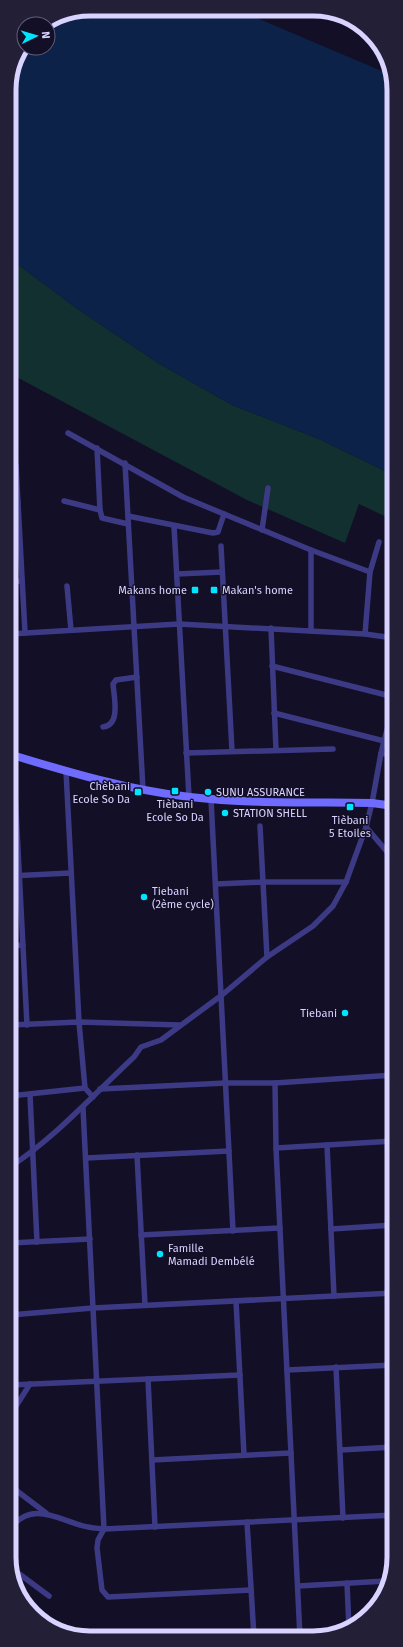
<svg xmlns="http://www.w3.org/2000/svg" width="403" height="1647" font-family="'Fira Sans',sans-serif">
<rect width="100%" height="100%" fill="#130f26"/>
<!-- green -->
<path fill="#12302f" d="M9 258 79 310 158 363 232 405 319 439 393 475V520L359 504 345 543 247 500 9 373Z"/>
<!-- water -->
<path fill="#0c2248" d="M90 9 238 10 391 75 393 79V475L319 439 232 405 158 363 79 310 9 258V85L15 59 24 46V48H48V24H46L59 15Z"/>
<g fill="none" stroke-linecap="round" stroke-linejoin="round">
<!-- minor -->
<g stroke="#3d3a85" stroke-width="5.5">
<path d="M68 433 183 497 311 550 370 572"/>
<path d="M97 448 100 510"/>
<path d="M125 463 143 790"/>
<path d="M16 465 25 633"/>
<path d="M64 501 100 510 102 518 128 524"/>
<path d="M9 503H18"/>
<path d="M128 516 213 533 218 532 224 514"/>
<path d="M174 526 189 797"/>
<path d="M262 530 268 488"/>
<path d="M221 546 232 751"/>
<path d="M311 550V631"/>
<path d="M177 574 222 572"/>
<path d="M9 582 22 581"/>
<path d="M67 586 71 630"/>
<path d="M271 628 276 750"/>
<path d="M9 634 179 624 365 634 393 638"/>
<path d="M365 634 370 572 379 542"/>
<path d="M272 666 394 697"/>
<path d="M274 713 384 741"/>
<path d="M103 727C121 725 114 697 113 684L116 680 137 677"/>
<path d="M186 753 333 749"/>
<path d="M381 753 394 756"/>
<path d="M14 771 27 1025"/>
<path d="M66 771 79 1022 85 1088 93 1097"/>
<path d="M211 799 233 1231"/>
<path d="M260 826 267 957"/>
<path d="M366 827 394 860"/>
<path d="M9 876 71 873"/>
<path d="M216 884 263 882H346"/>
<path d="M9 946 23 945"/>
<path d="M10 1025 79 1022 180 1025"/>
<path d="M275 1083 276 1148 300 1637"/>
<path d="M100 1089 226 1083H275L394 1075"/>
<path d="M30 1095 37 1242"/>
<path d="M10 1096 85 1088"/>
<path d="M83 1108 104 1529 98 1540 97 1548 102 1590 108 1597 251 1590"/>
<path d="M327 1145 334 1296"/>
<path d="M276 1148 394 1141"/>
<path d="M137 1155 145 1305"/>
<path d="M86 1158 229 1151"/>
<path d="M10 1167C57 1136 93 1095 134 1057L141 1047 161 1040 222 995 267 957 313 926 333 906 346 882 366 827 372 803 381 753 394 703"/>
<path d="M331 1229 394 1225"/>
<path d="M141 1235 280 1228"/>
<path d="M10 1243 90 1239"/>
<path d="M236 1301 244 1455"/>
<path d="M10 1315 93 1308 394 1293"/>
<path d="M336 1367 343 1518"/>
<path d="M287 1370 394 1365"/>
<path d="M148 1379 155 1527"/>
<path d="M10 1385 240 1375"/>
<path d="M10 1441 11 1414 30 1384"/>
<path d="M340 1450 394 1447"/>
<path d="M10 1451 12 1481 17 1491 46 1513"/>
<path d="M152 1460 291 1453"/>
<path d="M247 1522 254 1637"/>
<path d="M10 1529C30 1502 54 1517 80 1525 88 1528 96 1528 104 1529L394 1515"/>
<path d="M10 1567 49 1596"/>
<path d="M347 1583 349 1629"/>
<path d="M298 1586 386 1581"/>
</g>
<!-- secondary -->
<path stroke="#6f6bff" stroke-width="8" d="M9 754C68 772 128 790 190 797 250 804 312 802 372 803L394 806"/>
</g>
<!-- markers -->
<g fill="#00e5ff" stroke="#130f26" stroke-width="1.5">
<rect x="191" y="586" width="8" height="8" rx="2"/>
<rect x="210" y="586" width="8" height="8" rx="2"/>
<rect x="171" y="787" width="8" height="8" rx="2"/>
<rect x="134" y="788" width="8" height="8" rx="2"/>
<circle cx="208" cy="792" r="4"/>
<rect x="346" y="803" width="8" height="8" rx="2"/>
<circle cx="225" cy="813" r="4"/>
<circle cx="144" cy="897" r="4"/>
<circle cx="345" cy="1013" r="4"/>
<circle cx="160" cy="1254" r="4"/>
</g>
<g text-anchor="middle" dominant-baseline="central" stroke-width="3" stroke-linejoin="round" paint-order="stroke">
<!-- poi labels -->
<g font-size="11" fill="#d9d4ff" stroke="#130f26" text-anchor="start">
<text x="187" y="590" text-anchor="end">Makans home</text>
<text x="222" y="590">Makan's home</text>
<text x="130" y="786" text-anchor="end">Chèbani<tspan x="130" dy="13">Ecole So Da</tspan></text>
<text x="216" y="792">SUNU ASSURANCE</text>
<text x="175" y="804" text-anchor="middle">Tièbani<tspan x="175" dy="13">Ecole So Da</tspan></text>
<text x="233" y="813">STATION SHELL</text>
<text x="350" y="820" text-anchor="middle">Tièbani<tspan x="350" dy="13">5 Etoiles</tspan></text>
<text x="152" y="891">Tiebani<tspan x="152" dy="13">(2ème cycle)</tspan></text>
<text x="337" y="1013" text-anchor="end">Tiebani</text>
<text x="168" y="1248">Famille<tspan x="168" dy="13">Mamadi Dembélé</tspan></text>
</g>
</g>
<!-- crop -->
<path d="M0 0H403V1647H0ZM90 16H313A74 74 0 0 1 387 90V1557A74 74 0 0 1 313 1631H90A74 74 0 0 1 16 1557V90A74 74 0 0 1 90 16Z" fill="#231f37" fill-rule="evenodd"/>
<path fill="none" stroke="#d9d4ff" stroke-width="5" d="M90 16H313A74 74 0 0 1 387 90V1557A74 74 0 0 1 313 1631H90A74 74 0 0 1 16 1557V90A74 74 0 0 1 90 16Z"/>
<!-- north arrow -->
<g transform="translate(36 36) rotate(85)"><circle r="19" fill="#130f26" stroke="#625e7d"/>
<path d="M0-3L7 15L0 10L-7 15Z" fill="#00e5ff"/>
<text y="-6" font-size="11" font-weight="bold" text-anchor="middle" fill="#d9d4ff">N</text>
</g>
</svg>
